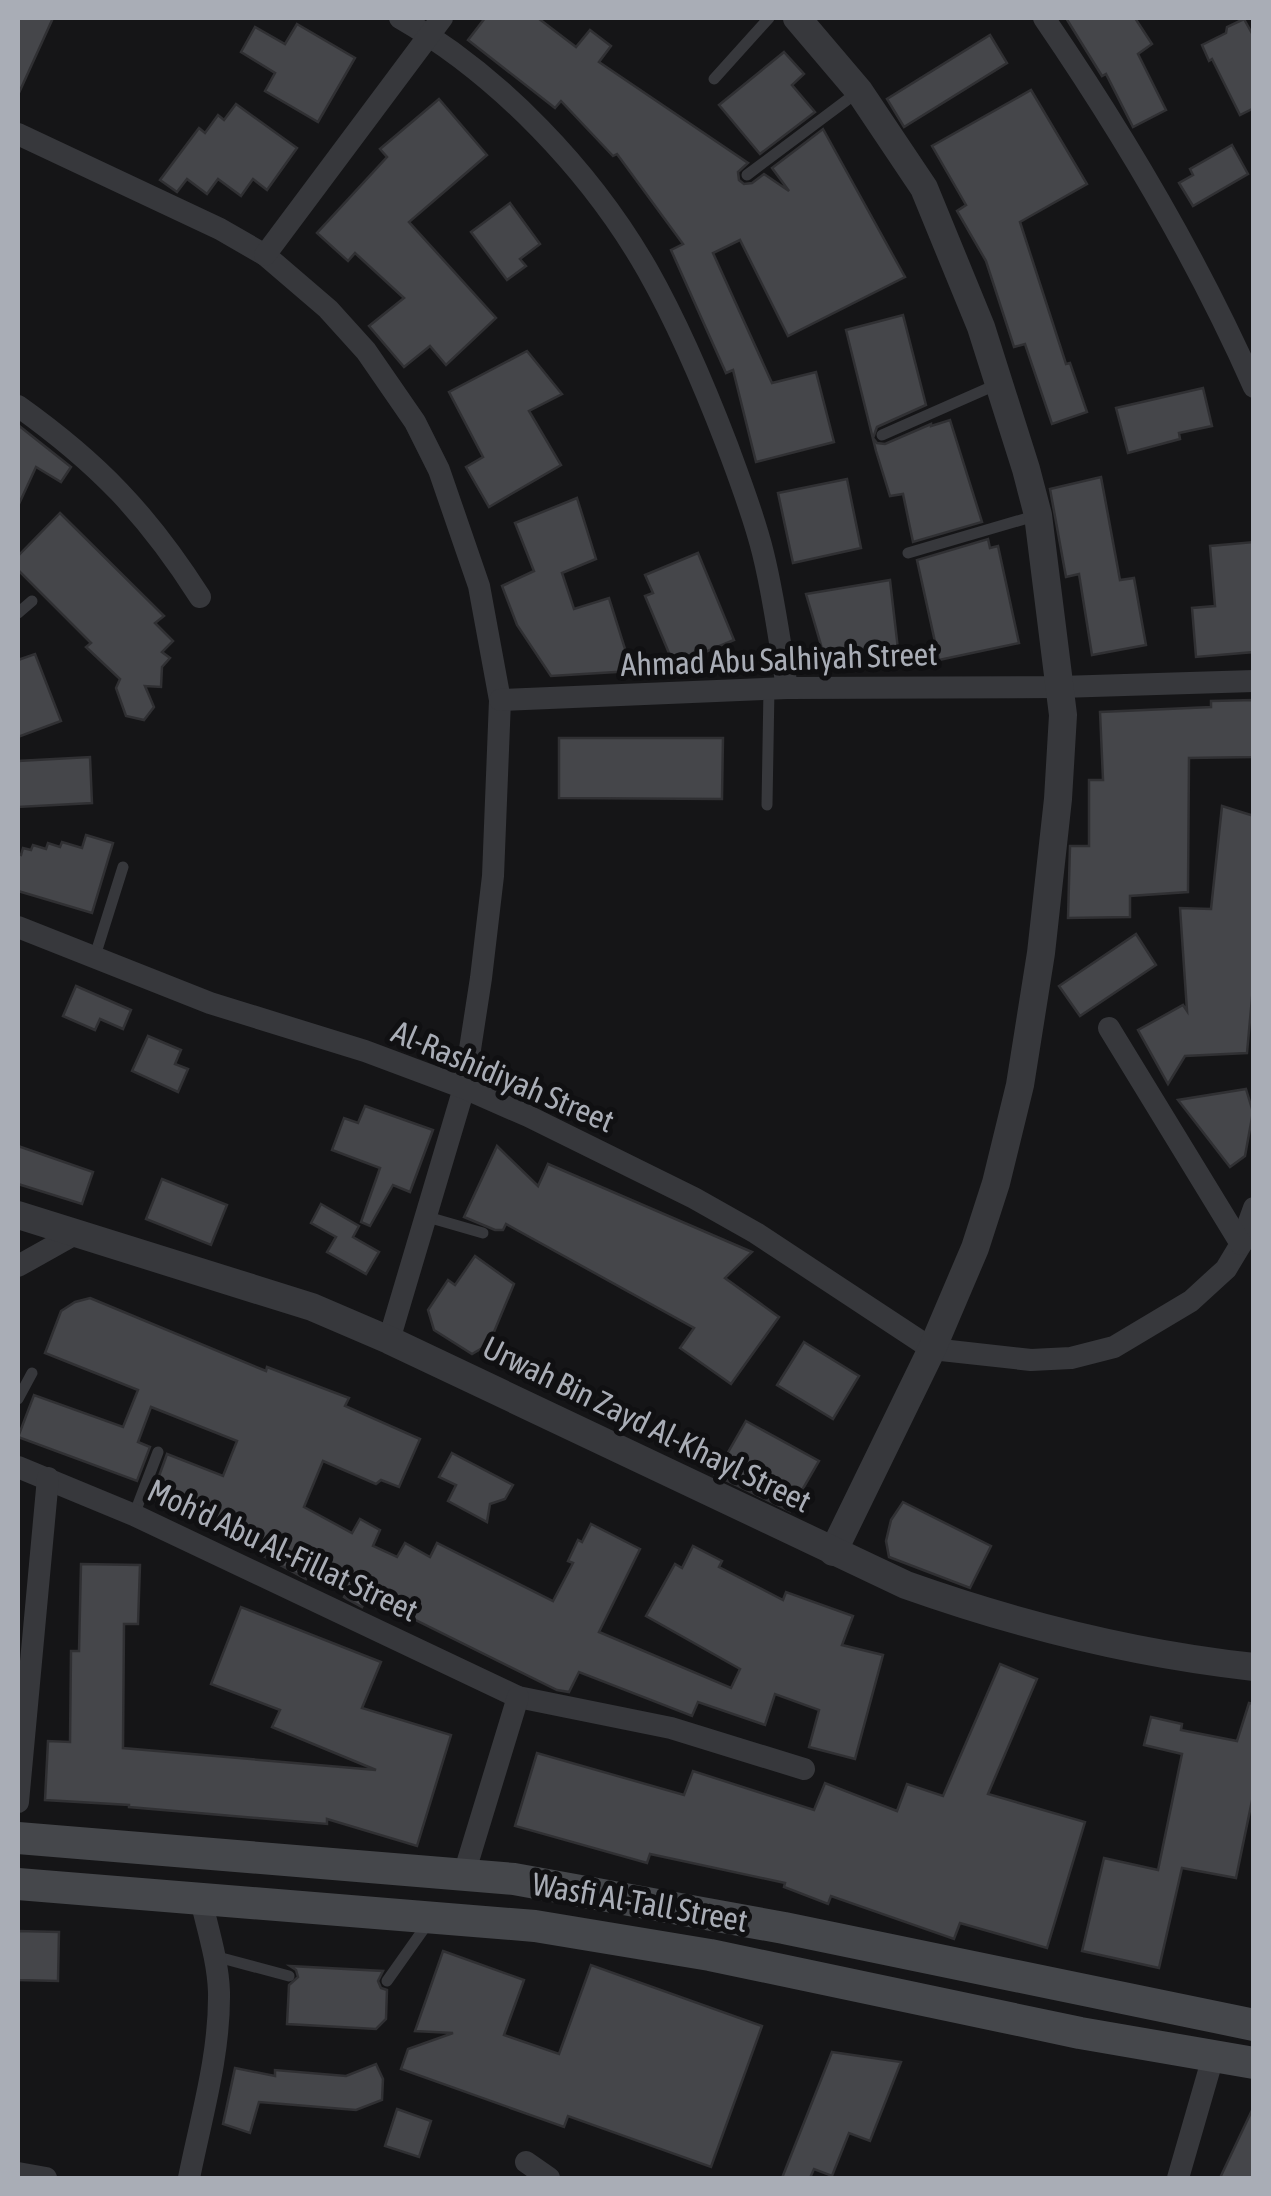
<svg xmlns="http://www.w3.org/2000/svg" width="1271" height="2196" font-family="'Asap Condensed',sans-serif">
<rect width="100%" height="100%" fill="#151517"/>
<!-- building -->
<g fill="#45464a" stroke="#303033" stroke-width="2.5">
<path d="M18 18H53L18 95Z"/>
<path d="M485 18H538L576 47 590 30 611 46 599 62 748 163 738 172 739 180 744 184 752 183 764 174 789 191 772 168 823 129 905 277 788 336 740 240 713 253 772 383 816 372 834 442 756 462 733 370 726 373 671 250 683 244 617 154 613 156 561 101 555 108 468 40Z"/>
<path d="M1066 18H1135L1152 44 1138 54 1166 110 1133 127 1106 74 1102 76Z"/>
<path d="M1244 19 1254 37V108L1240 115 1212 59 1209 61 1202 45 1226 33 1227 27Z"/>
<path d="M297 24 355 58 318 122 265 91 275 73 241 52 255 27 285 44Z"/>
<path d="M990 35 1007 63 904 127 887 99Z"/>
<path d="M784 52 804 74 792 85 815 112 760 154 719 105Z"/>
<path d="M1031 90 1087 184 1020 222 1066 364 1070 363 1087 412 1052 424 1025 344 1014 347 986 261 957 211 966 205 932 146Z"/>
<path d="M439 99 487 155 409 222 496 318 446 365 430 346 404 367 369 326 404 298 355 253 348 261 317 233 387 157 380 149Z"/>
<path d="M236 104 297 148 267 190 253 179 241 196 218 179 207 194 187 179 177 192 160 180 199 128 205 133 218 115 224 120Z"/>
<path d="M1232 145 1248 174 1193 206 1179 183 1193 175 1190 169Z"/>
<path d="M510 203 540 244 520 259 526 266 507 280 471 232Z"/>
<path d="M903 315 926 405 877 427 873 438 877 443 885 444 931 424V426L950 420 982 522 913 542 903 494 890 496 876 451 846 330Z"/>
<path d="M527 351 562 394 529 411 561 465 489 507 466 467 483 457 449 392Z"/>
<path d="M1203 388 1212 426 1179 433 1180 439 1128 453 1116 408Z"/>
<path d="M18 425 71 467 61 482 36 467 18 506Z"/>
<path d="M1101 477 1120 580 1134 578 1146 645 1092 655 1079 574 1066 577 1050 489Z"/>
<path d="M847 479 861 548 793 563 778 493Z"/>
<path d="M577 498 596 559 562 573 574 609 609 598 632 671 551 676 517 625 502 586 534 571 515 523Z"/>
<path d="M60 513 164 616 155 623 173 641 162 652 170 658 162 667 161 687 145 686 154 707 144 720 126 716 116 688 120 679 86 647 91 643 18 570V556Z"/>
<path d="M988 539 990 548 998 546 1019 643 939 660 917 560Z"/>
<path d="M1254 542V652L1196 657 1192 608 1215 606 1210 546Z"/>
<path d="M698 553 734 640 674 665 645 596 653 593 645 575Z"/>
<path d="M890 580 898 649 826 662 806 594Z"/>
<path d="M35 654 61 721 18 737V660Z"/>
<path d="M1254 700V757L1189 758 1188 892 1130 896V917L1068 918 1070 846H1089V780H1103L1100 712 1211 707V701Z"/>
<path d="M559 738H723L722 799 559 798Z"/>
<path d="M90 757 92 803 18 807V761Z"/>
<path d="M1222 806 1254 816V976L1247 1053 1185 1056 1168 1084 1138 1030 1183 1005 1187 1011 1180 908 1211 909Z"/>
<path d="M86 835 113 843 92 913 18 891V854L21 855 23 848 31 850 33 845 46 849 48 843 60 847 62 842 82 848Z"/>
<path d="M1136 934 1156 965 1080 1016 1059 986Z"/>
<path d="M76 986 131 1010 123 1029 100 1019 95 1030 63 1016Z"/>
<path d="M148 1036 181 1050 175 1064 188 1069 178 1092 132 1071Z"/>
<path d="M1246 1089 1253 1112 1245 1156 1230 1167 1178 1100Z"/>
<path d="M365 1106 433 1130 410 1192 393 1185 370 1226 361 1222 380 1168 332 1150 344 1118 358 1123Z"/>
<path d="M18 1146 93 1172 82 1204 18 1184Z"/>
<path d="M497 1146 538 1186 548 1164 752 1252 725 1278 779 1317 731 1384 680 1348 694 1328 506 1224 503 1230H495L464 1217Z"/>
<path d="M162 1179 227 1205 211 1245 146 1219Z"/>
<path d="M321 1204 359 1226 353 1237 379 1252 366 1274 327 1252 336 1237 311 1223Z"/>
<path d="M475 1256 514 1284 489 1344 472 1354 434 1330 428 1310 448 1280 455 1285Z"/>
<path d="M90 1298 266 1371 267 1367 349 1398 345 1406 420 1439 399 1487 381 1480 376 1484 323 1461 304 1507 352 1533 360 1519 380 1530 373 1546 397 1557 405 1543 430 1557 437 1543 553 1601 573 1563 568 1561 578 1540 582 1542 591 1524 640 1549 599 1632 731 1688 740 1669 646 1616 675 1564 682 1568 693 1546 722 1561 719 1567 783 1600 786 1592 853 1616 842 1645 883 1655 855 1759 809 1747 819 1710 775 1694 765 1725 698 1702 692 1716 579 1672 569 1692 557 1690 383 1604 380 1610 365 1601 362 1607 347 1599 344 1597 347 1590 311 1570 306 1579 247 1547 252 1538 151 1498 167 1454 223 1476 237 1441 151 1407 138 1442 150 1447 137 1481 18 1437 34 1395 123 1427 138 1390 45 1353 61 1311 75 1302Z"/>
<path d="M804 1342 859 1376 833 1419 777 1385Z"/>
<path d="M746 1421 819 1461 790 1511 715 1475Z"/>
<path d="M452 1453 513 1485 505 1499 490 1504 487 1522 448 1501 456 1485 439 1477Z"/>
<path d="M903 1502 991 1546 970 1588 889 1557 886 1541 891 1520Z"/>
<path d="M81 1564 140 1565 138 1624H124L123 1748 376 1770 272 1727 280 1710 211 1684 241 1607 381 1662 362 1708 451 1735 417 1846 327 1819V1824L129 1807V1805L45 1800 48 1741 70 1742 71 1651H79Z"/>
<path d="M1000 1664 1037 1679 988 1794 1085 1822 1047 1948 960 1923 954 1939 831 1896 828 1904 784 1887 785 1883 650 1854 647 1863 515 1826 537 1753 684 1795 693 1771 814 1810 825 1783 897 1811 907 1784 943 1796Z"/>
<path d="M1249 1703 1254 1704V1791L1236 1878 1182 1868 1159 1968 1082 1951 1104 1858 1158 1870 1182 1754 1144 1745 1151 1717 1182 1724 1181 1730 1237 1741Z"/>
<path d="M18 1931 59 1932 58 1981 18 1980Z"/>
<path d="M443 1951 524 1980 504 2035 559 2054 591 1965 762 2026 711 2167 568 2116 564 2127 401 2069 408 2049 453 2033 415 2031Z"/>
<path d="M290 1966 383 1971 378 1981 381 1988 387 1990 386 2019 376 2029 287 2024 289 1985 298 1977 296 1970Z"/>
<path d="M832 2052 901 2062 870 2141 849 2133 832 2176 814 2169 810 2178H782Z"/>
<path d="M376 2064 383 2079 382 2100 356 2110 259 2102 250 2133 223 2124 235 2068 275 2076V2070L346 2076Z"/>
<path d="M1254 2106V2178H1220Z"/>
<path d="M397 2109 431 2121 419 2157 385 2146Z"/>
</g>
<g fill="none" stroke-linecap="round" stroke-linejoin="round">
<!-- service -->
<g stroke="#37383c" stroke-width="11">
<path d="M714 79 769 18"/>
<path d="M747 175 859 91"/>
<path d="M882 435 1000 383"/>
<path d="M908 553 1038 515"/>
<path d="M18 613 32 601"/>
<path d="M767 805 769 688"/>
<path d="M94 959 123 867"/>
<path d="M424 1216 483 1233"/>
<path d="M18 1399 32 1373"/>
<path d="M134 1515 158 1452"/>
<path d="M214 1956 289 1976"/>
<path d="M387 1981 428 1923"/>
</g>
<!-- minor -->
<g stroke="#37383c" stroke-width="22">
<path d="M400 18C499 75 591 171 648 271 679 326 704 385 727 445 740 480 754 516 763 553 774 597 780 643 787 688"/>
<path d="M1044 18C1124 135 1196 256 1254 387"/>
<path d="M18 134 220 229 265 255 328 309 366 351 415 422 439 470 479 586 500 700 493 876 481 978 464 1088 389 1340"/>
<path d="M265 255 442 18"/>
<path d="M18 406C98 463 147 514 200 597"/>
<path d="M500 700 787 688 1060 687 1254 681"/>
<path d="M18 927 210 1003 365 1051 464 1088 528 1116 694 1198 756 1233 932 1349 1031 1360 1071 1358 1114 1347 1191 1301 1226 1269 1241 1244 1254 1208"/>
<path d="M1109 1028 1241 1244"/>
<path d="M18 1266 77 1233"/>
<path d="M18 1467 134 1515 518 1697 671 1728 804 1769"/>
<path d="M18 1802 48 1478"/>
<path d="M464 1874 518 1697"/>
<path d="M526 2162 549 2178"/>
<path d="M18 2173 46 2178"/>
<path d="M189 2178C201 2118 220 2055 219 1992 218 1961 208 1930 201 1900"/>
<path d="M1178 2178 1213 2057"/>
</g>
<!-- tertiary -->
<g stroke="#37383c" stroke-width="28">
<path d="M797 18 859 91 924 188 981 327 1026 469 1038 515 1063 715 1058 799 1041 953 1020 1085 996 1183 975 1248 932 1349 833 1552"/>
<path d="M18 1215 312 1307 389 1340 906 1585C1019 1625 1134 1654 1254 1667"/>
</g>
<!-- secondary -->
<g stroke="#45474b" stroke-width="32">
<path d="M18 1838 514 1879 784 1928 1254 2025"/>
<path d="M18 1884 535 1926 710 1955 1080 2033 1254 2063"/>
</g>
</g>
<g text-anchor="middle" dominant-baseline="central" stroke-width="10" stroke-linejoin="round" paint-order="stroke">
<!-- street labels -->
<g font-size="32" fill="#a9adb6" stroke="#101012">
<text transform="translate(779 659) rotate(-2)">Ahmad Abu Salhiyah Street</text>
<text transform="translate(503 1076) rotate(23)">Al-Rashidiyah Street</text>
<text transform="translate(647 1424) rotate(26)">Urwah Bin Zayd Al-Khayl Street</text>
<text transform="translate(283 1550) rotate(25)">Moh'd Abu Al-Fillat Street</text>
<text transform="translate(640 1902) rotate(10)">Wasfi Al-Tall Street</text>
</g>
</g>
<!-- border -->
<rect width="1271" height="2196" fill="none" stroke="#a9adb6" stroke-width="40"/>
</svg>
